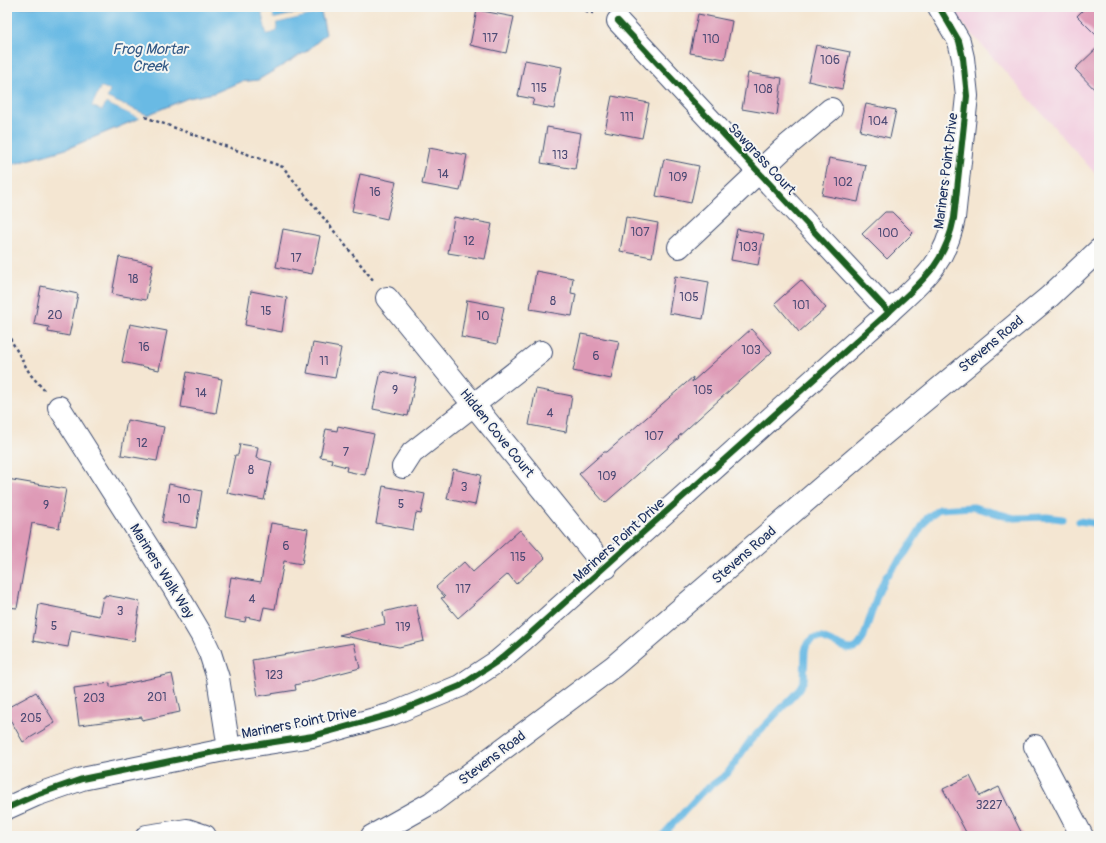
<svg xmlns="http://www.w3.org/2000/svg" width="1106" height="843" font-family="Pangolin,sans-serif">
<rect width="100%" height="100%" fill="#f6f6f2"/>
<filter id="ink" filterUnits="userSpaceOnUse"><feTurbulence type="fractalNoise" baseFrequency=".025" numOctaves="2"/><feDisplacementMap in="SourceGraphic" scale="8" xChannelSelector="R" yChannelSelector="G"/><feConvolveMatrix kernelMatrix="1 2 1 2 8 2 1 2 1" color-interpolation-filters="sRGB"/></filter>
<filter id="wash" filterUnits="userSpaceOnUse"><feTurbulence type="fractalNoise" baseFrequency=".012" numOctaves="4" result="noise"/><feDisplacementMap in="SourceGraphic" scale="16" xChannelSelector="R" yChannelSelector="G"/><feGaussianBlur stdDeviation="0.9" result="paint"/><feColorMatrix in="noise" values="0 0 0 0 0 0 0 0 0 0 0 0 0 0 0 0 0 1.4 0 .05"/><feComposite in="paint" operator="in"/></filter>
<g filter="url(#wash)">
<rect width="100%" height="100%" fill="#f4e6d2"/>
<!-- built -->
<path fill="#f3cfe0" d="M948 7H1097L1099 9V178Z"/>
<!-- water -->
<path fill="#69bae4" stroke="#4274a1" d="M7 7H320L274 19 271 11 262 13 267 34 277 31 276 23 321 12 326 34 307 51 258 80 240 82 214 93 188 98 147 115 107 98 110 90 101 87 92 106 102 110 106 103 140 118 66 149 7 166Z"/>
<!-- pier -->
<g fill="#f4e6d2">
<path d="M322 7 320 9 274 21 270 13 264 15 269 32 275 30V21L320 10 323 12 276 23 277 31 267 34 262 13 272 11 274 19Z"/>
<path d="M101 87 110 90 107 98 149 116 146 117 106 100 107 91 102 89 94 105 101 108 106 101 141 116V119L106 103 102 110 92 106Z"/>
</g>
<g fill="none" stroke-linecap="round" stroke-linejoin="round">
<!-- stream -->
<g stroke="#69bae4" stroke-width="7">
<path d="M1079 521 1099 524"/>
<path d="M662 836 701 793 727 774 750 741 798 691 804 680 805 651 807 644 814 638H822L848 649H854L858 646 863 639 877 596 885 578 906 552 927 518 939 509 973 507 1014 518 1047 517 1062 519"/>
</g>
</g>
<g id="blocks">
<!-- building -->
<g fill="#de9ab6">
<path d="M1086 7H1099V38L1077 16Z"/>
<path d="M477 10 514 17 506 53 470 45Z"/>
<path d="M698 14 732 21 725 59 690 53Z"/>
<path d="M816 45 850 52 842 89 808 81Z"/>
<path d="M1099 46V94L1075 69Z"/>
<path d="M525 60 562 67 554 109 532 105 534 99 518 96Z"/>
<path d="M748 73 782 78 777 115 742 109Z"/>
<path d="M612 96 649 103 642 138 605 131Z"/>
<path d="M866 104 896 110 890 138 860 131Z"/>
<path d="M547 127 581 133 575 169 541 163Z"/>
<path d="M429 148 467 155 460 191 422 184Z"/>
<path d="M829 158 866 165 858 202 822 195Z"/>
<path d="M664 159 699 166 691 203 656 196Z"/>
<path d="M360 174 396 182 387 219 352 211Z"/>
<path d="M885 212H892L913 233 887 259 862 234Z"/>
<path d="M454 217 492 224 485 259 448 253Z"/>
<path d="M626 217 658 223 652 257 620 251Z"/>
<path d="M283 229 320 236 312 274 276 267Z"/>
<path d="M737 229 764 234 758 265 731 260Z"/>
<path d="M119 257 153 264 146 300 112 294Z"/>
<path d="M536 271 573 278 571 293 576 294 572 316 530 309Z"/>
<path d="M675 276 709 282 703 319 669 313Z"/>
<path d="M801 280 826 308 799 332 775 303Z"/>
<path d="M41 286 78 294 69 336 48 332 49 327 34 324Z"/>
<path d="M251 291 287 298 282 332 245 325Z"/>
<path d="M467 300 504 307 497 344 461 337Z"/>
<path d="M130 324 167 331 159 370 122 362Z"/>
<path d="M751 329 772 352 678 437 679 438 605 503 579 474 604 452H607L693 377 692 382Z"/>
<path d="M581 334 619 341 611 379 573 371Z"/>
<path d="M313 343 341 348 335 378 307 373Z"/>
<path d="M381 371 416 378 408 416 373 409Z"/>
<path d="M187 372 222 379 216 413 181 407Z"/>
<path d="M536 389 572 396 566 432 529 425Z"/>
<path d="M127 420 164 427 157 461 121 455Z"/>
<path d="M338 426 374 434 365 475 346 471 347 467 331 463 332 459 320 457 326 429 337 431Z"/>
<path d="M240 444 258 447 256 458 272 462 264 500 227 493 235 455H238Z"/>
<path d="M453 469 481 475 475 505 447 499Z"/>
<path d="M7 479 66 489 59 528 32 523 17 608 7 607Z"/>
<path d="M169 484 202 491 196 528 162 522Z"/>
<path d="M383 486 425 494 421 514 416 513 413 530 376 523Z"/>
<path d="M271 523 308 529 302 564 284 561 275 609 264 607 261 620 246 617 245 622 224 618 231 577 261 582Z"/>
<path d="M520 530 545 558 516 584 508 574 458 618 441 598 445 597 436 587 464 562 473 572Z"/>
<path d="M105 595 139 601 140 604 134 641 71 630 68 647 33 641 39 604 99 616 103 597H105Z"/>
<path d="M416 604 424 641 399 647 339 635 385 624 383 612Z"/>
<path d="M354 643 360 668 295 685 296 690 258 696 252 660Z"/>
<path d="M172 674 180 712 142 720V717L79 725 74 688 110 683V687Z"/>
<path d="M36 692 55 723 23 742 7 714V708Z"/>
<path d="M970 776 980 796 999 787 1023 836H968L943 789Z"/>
</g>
</g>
</g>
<g filter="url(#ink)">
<use href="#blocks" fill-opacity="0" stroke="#3c4a6f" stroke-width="1"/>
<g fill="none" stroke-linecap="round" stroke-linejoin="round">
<!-- minor casing -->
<g stroke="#3c4a6f" stroke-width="24">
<g id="minor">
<path d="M618 21 889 312"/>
<path d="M679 247 782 150 831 109"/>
<path d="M387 298 606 568"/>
<path d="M59 407 172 585 202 636 210 653 218 678 229 749"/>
<path d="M403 467 412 453 541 352"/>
<path d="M1035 746 1082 836"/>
<path d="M7 808 36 795 82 779 229 749 313 736 392 714 460 686 498 661 523 640 889 312C921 282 945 265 954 218L967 96 963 58 959 41 939 7"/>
<path d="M147 836 187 830 205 836"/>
<path d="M372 836 431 803 614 666 871 445 1049 297 1099 250"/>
</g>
</g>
<!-- path -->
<g stroke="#3c4a6f" stroke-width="2.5" stroke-dasharray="3 3" stroke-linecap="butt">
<path d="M574 7 596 14"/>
<path d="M322 9 330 7"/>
<path d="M145 117 283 167 373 280"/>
<path d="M7 333 30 374 44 390"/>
</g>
<!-- minor -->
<use href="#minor" stroke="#fff" stroke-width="22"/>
<!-- cycleway casing -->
<g stroke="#f6f6f2" stroke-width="8">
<g id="cycleway">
<path d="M618 21 889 312"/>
<path d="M7 808 36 795 82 779 229 749 313 736 392 714 460 686 498 661 523 640 889 312C921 282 945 265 954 218L967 96 963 58 959 41 939 7"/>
</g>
</g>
<!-- cycleway -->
<use href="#cycleway" stroke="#1b5e20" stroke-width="6"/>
</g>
</g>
<g text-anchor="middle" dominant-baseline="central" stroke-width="4" stroke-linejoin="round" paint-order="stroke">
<!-- number labels -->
<g font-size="12" fill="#4c4a74">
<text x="490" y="38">117</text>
<text x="711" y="39">110</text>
<text x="830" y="60">106</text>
<text x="539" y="88">115</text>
<text x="763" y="89">108</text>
<text x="627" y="117">111</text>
<text x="878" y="121">104</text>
<text x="560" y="155">113</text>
<text x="443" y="174">14</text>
<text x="678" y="177">109</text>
<text x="843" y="182">102</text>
<text x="375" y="192">16</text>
<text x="640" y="232">107</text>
<text x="888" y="233">100</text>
<text x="469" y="241">12</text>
<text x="748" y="247">103</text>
<text x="296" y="258">17</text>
<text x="133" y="279">18</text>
<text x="689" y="297">105</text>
<text x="553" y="301">8</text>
<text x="801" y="305">101</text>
<text x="266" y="311">15</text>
<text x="55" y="315">20</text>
<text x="483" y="316">10</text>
<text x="144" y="347">16</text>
<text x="751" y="350">103</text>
<text x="596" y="356">6</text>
<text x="324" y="361">11</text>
<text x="395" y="390">9</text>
<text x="703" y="390">105</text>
<text x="201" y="393">14</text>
<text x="550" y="413">4</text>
<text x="654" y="436">107</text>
<text x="142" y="443">12</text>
<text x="346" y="452">7</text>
<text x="251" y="470">8</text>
<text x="607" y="476">109</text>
<text x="464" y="487">3</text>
<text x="184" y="499">10</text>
<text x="401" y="504">5</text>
<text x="46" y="505">9</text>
<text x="286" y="546">6</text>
<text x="518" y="557">115</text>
<text x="463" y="589">117</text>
<text x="252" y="599">4</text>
<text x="120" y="611">3</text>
<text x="54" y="626">5</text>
<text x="403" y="627">119</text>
<text x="274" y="675">123</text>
<text x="157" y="697">201</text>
<text x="94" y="698">203</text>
<text x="31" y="718">205</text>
<text x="989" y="805">3227</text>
</g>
<!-- street labels -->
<g font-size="14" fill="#1b2f5e" stroke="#f6f6f2">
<text transform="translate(762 159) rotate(47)">Sawgrass Court</text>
<text transform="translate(946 171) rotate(-83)">Mariners Point Drive</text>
<text transform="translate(991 344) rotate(-40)">Stevens Road</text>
<text transform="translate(497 433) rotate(51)">Hidden Cove Court</text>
<text transform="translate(619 540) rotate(-42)">Mariners Point Drive</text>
<text transform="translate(744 555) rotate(-41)">Stevens Road</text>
<text transform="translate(162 571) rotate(58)">Mariners Walk Way</text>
<text transform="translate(299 723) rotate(-11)">Mariners Point Drive</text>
<text transform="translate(492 758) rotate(-37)">Stevens Road</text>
</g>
<!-- water labels -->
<g font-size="15" font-style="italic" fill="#325986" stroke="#f6f6f2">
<text x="150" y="49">Frog Mortar<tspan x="150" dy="17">Creek</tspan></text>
</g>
</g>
<!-- margin -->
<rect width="1106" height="843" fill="none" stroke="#f6f6f2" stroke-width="24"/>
</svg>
